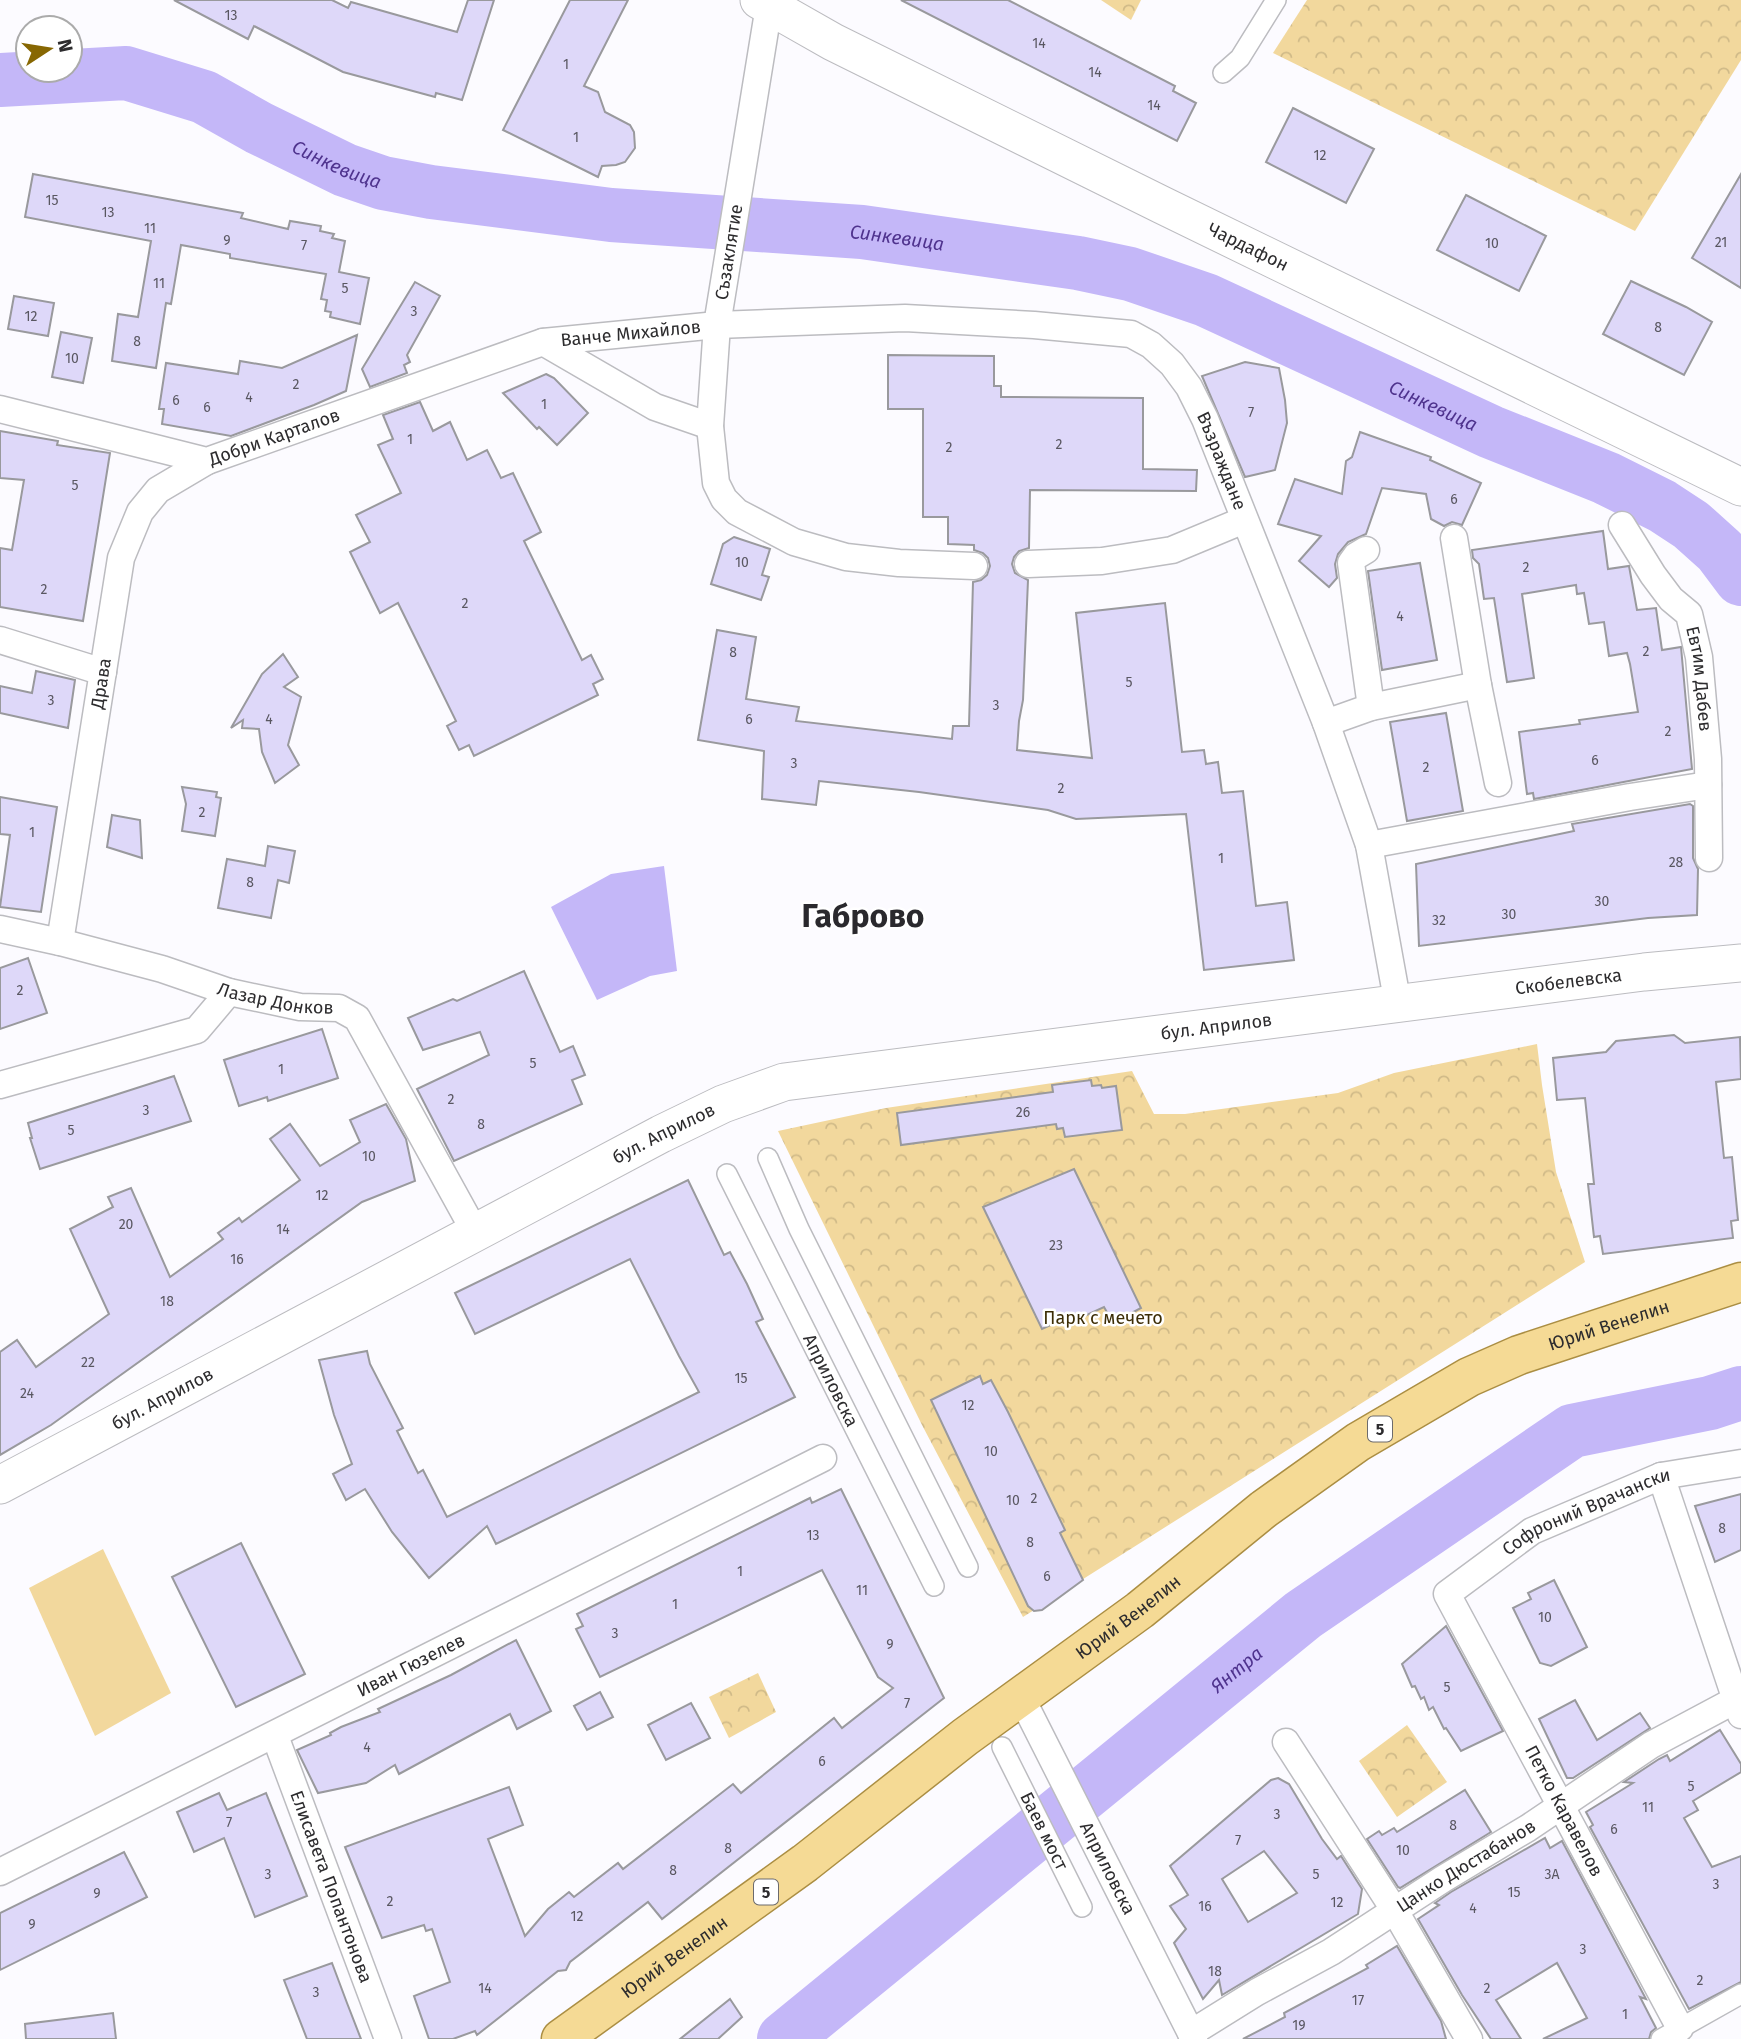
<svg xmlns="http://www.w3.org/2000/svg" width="1741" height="2039" font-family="'Fira Sans',sans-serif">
<defs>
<pattern id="park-crowns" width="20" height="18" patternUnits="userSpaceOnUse" patternTransform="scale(1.75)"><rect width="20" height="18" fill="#f2d89d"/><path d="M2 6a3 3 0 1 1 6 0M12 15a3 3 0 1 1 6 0" fill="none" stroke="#d0ba88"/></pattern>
</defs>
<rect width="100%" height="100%" fill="#fcfbff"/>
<!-- park -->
<g fill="url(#park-crowns)">
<path d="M1101 0H1141L1131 20Z"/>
<path d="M1307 0H1741V60L1635 231 1273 53Z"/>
<path d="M1537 1044 1542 1085 1556 1172 1585 1262 1023 1617 922 1425 778 1131 886 1108 1132 1071 1154 1114H1185L1338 1093 1394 1073Z"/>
<path d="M758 1673 776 1712 729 1738 709 1697Z"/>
<path d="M1407 1725 1447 1782 1397 1817 1359 1761Z"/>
</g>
<!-- pitch -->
<path fill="#f2d89d" d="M103 1549 171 1693 95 1736 29 1588Z"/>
<!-- water -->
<path fill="#c4b7f8" d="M664 866 677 971 650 976 597 1000 551 907 611 874Z"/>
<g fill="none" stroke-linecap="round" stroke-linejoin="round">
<!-- river -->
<g stroke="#c4b7f8" stroke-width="54">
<path id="s1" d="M0 80 126 73 204 97 259 128 345 170 383 183 431 192 611 215 862 232 1078 263 1130 274 1206 300 1491 432 1606 478 1662 506 1691 525 1720 551 1741 579"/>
<path id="s2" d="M784 2039 1303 1615 1572 1431 1710 1403 1741 1393"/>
</g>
</g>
<!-- building -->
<g fill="#ded8f9" stroke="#99999d" stroke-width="2" fill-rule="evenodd">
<path d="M174 0H332L348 8 351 2 457 32 468 0H494L462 100 436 93 435 97 343 72 254 26 248 39Z"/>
<path d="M570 0H628L584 86 598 92 605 112 630 125 634 132 635 148 625 162 616 165 602 166 598 177 503 130Z"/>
<path d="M901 0H1008L1175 86 1173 91 1196 103 1177 141Z"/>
<path d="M1293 108 1374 149 1346 203 1266 162Z"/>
<path d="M33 174 243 213 241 218 288 229 290 221 321 226 320 231 334 234 332 238 345 241 339 272 369 278 360 324 330 317 331 312 325 311 327 300 321 299 326 274 230 258V254L181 245 171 304 166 303 156 368 112 361 118 314 138 317 151 241 25 217Z"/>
<path d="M1741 174V288L1692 258Z"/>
<path d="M1466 195 1546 236 1519 291 1437 250Z"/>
<path d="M1631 281 1686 307 1712 322 1684 375 1603 334Z"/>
<path d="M415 282 440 296 407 355 410 362 404 365 407 373 370 387 362 369Z"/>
<path d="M14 296 54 303 48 336 8 329Z"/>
<path d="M61 332 92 338 83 383 52 377Z"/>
<path d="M357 335 346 391 314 405 231 436 162 424 164 409H159L166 363 238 374 240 361 282 368Z"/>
<path d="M888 355 994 356V386H1001V397L1143 398V469L1197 470 1196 491 1030 490 1029 548 1019 551 1014 557 1012 564 1015 573 1028 580 1023 700 1019 721 1017 750 1092 758 1076 613 1165 603 1182 752 1204 750 1206 764 1218 762 1222 793 1243 791 1256 906 1287 902 1294 960 1204 970 1186 814 1076 819 1048 810 919 792 819 781 816 805 762 799 764 751 698 740 717 630 756 637 746 699 799 707 796 721 952 739 953 726H969L973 582 981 580 987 575 990 566 988 558 983 553 974 550V545L948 544V517H923V409H888Z"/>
<path d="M1245 362 1279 368 1285 400 1287 423 1275 470 1245 477 1202 376Z"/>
<path d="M546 374 554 378 588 413 557 445 539 427 537 429 503 393Z"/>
<path d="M420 402 433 431 450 422 467 460 487 450 501 478 513 473 541 532 524 541 582 660 591 655 603 679 593 684 598 695 474 756 469 745 459 750 447 726 456 721 398 603 380 613 350 552 370 542 356 515 401 493 378 445 393 439 383 415Z"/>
<path d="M0 431 58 441 57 445 110 453 83 621 0 607V548L12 550 24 480 0 478Z"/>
<path d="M1360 432 1431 457 1430 460 1481 483 1462 525 1452 522 1444 526 1431 519 1426 494 1382 488 1366 534 1348 542 1338 554 1335 564 1337 578 1329 587 1299 561 1321 536 1278 524 1295 479 1342 494 1346 461 1352 457Z"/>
<path d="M1603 531 1608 569 1629 566 1637 610 1656 608 1662 650 1681 647 1692 769 1534 799 1533 793 1527 794 1519 732 1580 724 1579 720 1638 712 1630 664 1627 653 1609 656 1604 622 1589 624 1584 593 1577 594 1576 585 1522 594 1534 678 1507 682 1494 598 1484 599 1479 564 1473 558 1472 550Z"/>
<path d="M734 537 770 549 762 575 769 577 761 600 711 584 723 544Z"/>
<path d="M1420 563 1437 660 1382 670 1368 571Z"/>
<path d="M283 654 298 677 284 687 301 697 288 745 299 765 275 783 262 752 259 729 242 728 243 720 231 728 262 674Z"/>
<path d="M36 671 75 680 68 728 0 713V686L32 693Z"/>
<path d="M1446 713 1463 811 1407 821 1390 722Z"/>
<path d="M182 787 217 792 216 797 221 798 215 836 182 831 186 804Z"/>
<path d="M0 797 57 807 41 912 0 907 10 835 0 834Z"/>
<path d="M1690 804 1693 806V858L1698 869 1697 915 1648 918 1419 946 1416 864 1574 831 1572 824Z"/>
<path d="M112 815 140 820 142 858 107 847Z"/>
<path d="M268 846 295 851 289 883 278 880 271 918 218 908 227 859 265 866Z"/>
<path d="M28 958 47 1013 0 1029V968Z"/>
<path d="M524 971 560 1052 573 1046 585 1075 572 1080 582 1104 454 1161 417 1089 489 1055 480 1032 423 1050 408 1018 453 999 457 1001Z"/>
<path d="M322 1029 338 1078 268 1101 267 1097 239 1106 224 1060Z"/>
<path d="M1674 1035 1685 1043 1740 1037 1741 1079 1716 1082 1724 1158 1732 1157 1738 1220 1731 1221 1733 1238 1603 1254 1600 1236 1594 1237 1588 1184H1594L1585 1098 1557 1100 1553 1058 1606 1052 1616 1041Z"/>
<path d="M174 1076 191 1121 40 1169 30 1138H32L28 1123Z"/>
<path d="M1091 1080 1092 1086 1101 1085 1102 1088 1116 1086 1122 1130 1065 1137 1063 1128 1057 1129 1056 1124 901 1145 897 1113 1053 1092 1052 1085Z"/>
<path d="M386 1104 406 1139 415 1181 362 1202 51 1425 0 1455V1352L17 1340 36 1367 109 1314 70 1229 113 1207 108 1197 131 1188 170 1277 223 1239 218 1233 239 1218 242 1222 300 1180 270 1139 290 1124 320 1166 360 1142 350 1120Z"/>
<path d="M1074 1169 1141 1308 1113 1323 1104 1307 1078 1319 1075 1314 1042 1329 983 1207Z"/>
<path d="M688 1180 724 1255 730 1252 747 1284 763 1319 756 1322 795 1397 496 1544 487 1526 429 1578 392 1532 365 1489 346 1500 333 1474 352 1464 334 1415 319 1360 367 1351 370 1364 403 1428 397 1431 418 1473 423 1470 447 1517 699 1392 679 1356 630 1259 475 1334 455 1293Z"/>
<path d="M980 1376 983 1384 991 1380 1008 1412 1065 1530 1060 1533 1083 1580 1042 1610 1034 1611 1028 1606 931 1400Z"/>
<path d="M841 1489 944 1698 662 1919 648 1902 570 1962 566 1970 558 1971 477 2035 475 2031 453 2039H429L414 1996 450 1982 432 1929 426 1931 424 1925 382 1938 345 1847 509 1787 523 1825 488 1839 525 1936 548 1909 569 1892 574 1897 618 1863 623 1869 733 1784 741 1793 834 1718 842 1728 893 1688 878 1677 822 1570 600 1677 576 1629 583 1626 577 1614 810 1498 812 1503Z"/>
<path d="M1741 1494V1550L1715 1562 1695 1506Z"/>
<path d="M241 1543 305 1674 236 1707 172 1577Z"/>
<path d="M1554 1580 1587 1647 1551 1666 1540 1663 1513 1608 1531 1599 1528 1593Z"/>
<path d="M1446 1626 1503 1731 1461 1751 1446 1728 1444 1729 1433 1707 1429 1710 1424 1697 1421 1699 1415 1686 1412 1687 1402 1664Z"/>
<path d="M516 1640 551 1711 517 1729 510 1714 399 1774 395 1765 366 1783 318 1793 297 1750 331 1735 330 1733 341 1727 380 1712 378 1709 451 1675Z"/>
<path d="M600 1692 613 1717 587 1730 574 1706Z"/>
<path d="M1575 1700 1597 1740 1640 1713 1650 1728 1573 1778H1567L1539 1719Z"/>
<path d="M691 1703 710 1738 666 1760 648 1725Z"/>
<path d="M1720 1730 1741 1764V1772L1693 1801 1698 1810 1684 1818 1712 1867 1741 1856V1982L1689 2009 1590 1827 1593 1825 1586 1812 1633 1783 1624 1782 1659 1759 1667 1755 1670 1761Z"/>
<path d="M1278 1778 1289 1784 1322 1839 1337 1859 1341 1856 1362 1889 1358 1914 1222 1995 1219 1980 1203 1999 1174 1943 1186 1929 1170 1906 1188 1895 1170 1866 1271 1780ZM1264 1851 1297 1893 1248 1922 1222 1879Z"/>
<path d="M1465 1790 1491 1832 1400 1888 1398 1887 1367 1839 1379 1831 1382 1835 1394 1828 1397 1832Z"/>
<path d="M219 1793 227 1810 266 1793 307 1896 255 1917 224 1838 194 1852 177 1812Z"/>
<path d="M1545 1838 1550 1848 1562 1841 1646 1999 1640 1997 1656 2028 1651 2032 1649 2039H1543L1587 2018 1557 1963 1496 2000 1521 2039H1491L1462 1995 1418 1919 1439 1905 1435 1903 1451 1892Z"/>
<path d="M124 1852 147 1897 0 1970V1913Z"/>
<path d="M1397 1946 1441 2021 1446 2039H1243L1285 2017 1284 2013 1368 1968 1366 1965Z"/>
<path d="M332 1963 347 2003 361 2039H307L284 1980Z"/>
<path d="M730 1999 742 2017 718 2039H680Z"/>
<path d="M113 2013 116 2039H26L25 2024Z"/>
</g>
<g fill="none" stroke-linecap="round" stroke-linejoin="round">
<!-- pedestrian casing -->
<g stroke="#bcbcc0" stroke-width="22">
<g id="pedestrian">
<path d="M1223 73 1240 58 1276 0"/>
<path d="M768 1158 799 1229 968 1567"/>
<path id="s3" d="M727 1174 934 1586"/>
<path id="s4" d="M1002 1747 1082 1907"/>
<path d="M1661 2039 1741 1994"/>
</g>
</g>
<!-- minor casing -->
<g stroke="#bcbcc0" stroke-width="29">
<g id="minor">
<path d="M769 6 717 325 710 426 716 483 724 499 737 512 794 542 846 557 899 563 974 566"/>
<path d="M543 342 655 407 710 426"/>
<path id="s5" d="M0 409 207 461 543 342 717 325 905 318 1034 325 1131 334 1151 345 1172 364 1189 387 1205 419 1326 723 1369 845 1398 1005"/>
<path id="s6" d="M1622 525 1653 575 1671 599 1689 614 1699 657 1708 759 1709 858"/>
<path d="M1454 538 1478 685 1498 783"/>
<path d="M1366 550 1356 556 1351 563 1371 707"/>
<path d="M1028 564 1102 561 1172 550 1244 520"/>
<path d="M0 640 103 672"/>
<path d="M1326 723 1371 707 1478 685"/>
<path d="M1369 845 1630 797 1708 785"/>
<path id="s7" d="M0 929 60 942 162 969 229 992 300 1007 339 1008 357 1018 475 1232"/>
<path id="s8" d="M60 942 121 558 140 512 158 490 207 461"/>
<path d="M0 1085 197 1030 229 992"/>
<path d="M1661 1476 1741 1715"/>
<path id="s9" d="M1021 1697 1194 2039"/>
<path id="s10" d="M275 1736 388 2039"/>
<path d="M1286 1742 1395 1911 1469 2039"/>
<path id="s11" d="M0 1872 823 1458"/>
<path id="s12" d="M1680 2028 1447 1594 1532 1531 1661 1476 1741 1463"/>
<path id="s13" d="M1191 2033 1257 1992 1331 1952 1443 1879 1528 1828 1651 1745 1741 1697"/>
</g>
</g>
<!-- secondary casing -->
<g stroke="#bcbcc0" stroke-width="39">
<g id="secondary">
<path id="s14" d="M759 0 833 42 1162 205 1741 487"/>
<path id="s15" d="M0 1485 661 1134 723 1104 784 1082 1644 972 1741 963"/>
</g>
</g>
<!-- primary casing -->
<g stroke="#ab8e43" stroke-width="41">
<g id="primary">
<path id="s16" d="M561 2039 805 1863 965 1737 1140 1610 1264 1509 1358 1442 1469 1377 1519 1355 1741 1282"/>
</g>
</g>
<!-- pedestrian -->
<use href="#pedestrian" stroke="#fff" stroke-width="19"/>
<!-- minor -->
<use href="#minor" stroke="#fff" stroke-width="26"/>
<!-- secondary -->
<use href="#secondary" stroke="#fff" stroke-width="37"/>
<!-- primary -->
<use href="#primary" stroke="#f5da95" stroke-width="38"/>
</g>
<g text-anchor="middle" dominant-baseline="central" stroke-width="5" stroke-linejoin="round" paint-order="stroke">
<!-- number labels -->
<g font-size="14" fill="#595761">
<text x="231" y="15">13</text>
<text x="1039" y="43">14</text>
<text x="566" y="64">1</text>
<text x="1095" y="72">14</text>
<text x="1154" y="105">14</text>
<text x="576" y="137">1</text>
<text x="1320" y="155">12</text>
<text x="52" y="200">15</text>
<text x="108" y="212">13</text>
<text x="150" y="228">11</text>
<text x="227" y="240">9</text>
<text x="1721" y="242">21</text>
<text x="1492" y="243">10</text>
<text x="304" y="245">7</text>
<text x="159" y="283">11</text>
<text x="345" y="288">5</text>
<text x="414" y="311">3</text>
<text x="31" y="316">12</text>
<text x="1658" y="327">8</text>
<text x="137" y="341">8</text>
<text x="72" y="358">10</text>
<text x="296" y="384">2</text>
<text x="249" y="397">4</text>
<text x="176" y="400">6</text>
<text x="544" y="404">1</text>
<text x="207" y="407">6</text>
<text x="1251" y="412">7</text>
<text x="410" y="439">1</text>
<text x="1059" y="444">2</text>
<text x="949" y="447">2</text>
<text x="75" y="485">5</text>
<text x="1454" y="499">6</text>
<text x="742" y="562">10</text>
<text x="1526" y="567">2</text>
<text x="44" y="589">2</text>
<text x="465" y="603">2</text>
<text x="1400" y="616">4</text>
<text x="1646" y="651">2</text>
<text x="733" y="652">8</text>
<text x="1129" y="682">5</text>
<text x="51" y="700">3</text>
<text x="996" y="705">3</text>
<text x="269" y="719">4</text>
<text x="749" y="719">6</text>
<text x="1668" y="731">2</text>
<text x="1595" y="760">6</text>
<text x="794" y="763">3</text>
<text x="1426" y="767">2</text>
<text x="1061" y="788">2</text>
<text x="202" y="812">2</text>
<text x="32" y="832">1</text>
<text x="1221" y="858">1</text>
<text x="1676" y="862">28</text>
<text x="250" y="882">8</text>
<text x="1602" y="901">30</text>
<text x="1509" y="914">30</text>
<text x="1439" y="920">32</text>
<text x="20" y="990">2</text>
<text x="533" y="1063">5</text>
<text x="281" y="1069">1</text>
<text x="451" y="1099">2</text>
<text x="146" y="1110">3</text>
<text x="1023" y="1112">26</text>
<text x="481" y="1124">8</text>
<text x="71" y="1130">5</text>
<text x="369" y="1156">10</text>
<text x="322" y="1195">12</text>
<text x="126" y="1224">20</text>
<text x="283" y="1229">14</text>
<text x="1056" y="1245">23</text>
<text x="237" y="1259">16</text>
<text x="167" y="1301">18</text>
<text x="88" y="1362">22</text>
<text x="741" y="1378">15</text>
<text x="27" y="1393">24</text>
<text x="968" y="1405">12</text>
<text x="991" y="1451">10</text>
<text x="1034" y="1498">2</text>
<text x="1013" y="1500">10</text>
<text x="1722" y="1528">8</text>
<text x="813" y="1535">13</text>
<text x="1030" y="1542">8</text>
<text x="740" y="1571">1</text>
<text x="1047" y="1576">6</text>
<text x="862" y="1590">11</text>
<text x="675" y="1604">1</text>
<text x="1545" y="1617">10</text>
<text x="615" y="1633">3</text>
<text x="890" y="1644">9</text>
<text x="1447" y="1687">5</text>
<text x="907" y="1703">7</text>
<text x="367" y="1747">4</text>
<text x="822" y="1761">6</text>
<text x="1691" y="1786">5</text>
<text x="1648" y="1807">11</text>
<text x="1277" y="1814">3</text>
<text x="229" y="1822">7</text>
<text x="1453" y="1825">8</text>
<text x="1614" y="1829">6</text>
<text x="1238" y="1840">7</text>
<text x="728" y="1848">8</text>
<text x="1403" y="1850">10</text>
<text x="673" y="1870">8</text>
<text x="268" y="1874">3</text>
<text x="1316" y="1874">5</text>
<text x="1552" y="1874">3А</text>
<text x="1716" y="1884">3</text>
<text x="1514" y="1892">15</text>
<text x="97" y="1893">9</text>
<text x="390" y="1901">2</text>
<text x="1337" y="1902">12</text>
<text x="1205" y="1906">16</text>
<text x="1473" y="1908">4</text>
<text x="577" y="1916">12</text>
<text x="32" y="1924">9</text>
<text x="1583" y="1949">3</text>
<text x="1215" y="1971">18</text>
<text x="1700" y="1980">2</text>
<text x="485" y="1988">14</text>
<text x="1487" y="1988">2</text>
<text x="316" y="1992">3</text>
<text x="1358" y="2000">17</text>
<text x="1625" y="2014">1</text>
<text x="1299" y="2025">19</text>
</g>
<!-- shield labels -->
<g fill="#fff" stroke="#6c6b6d" stroke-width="2">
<rect x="1368" y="1416.5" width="24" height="25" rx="5"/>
<rect x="754" y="1879.5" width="24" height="25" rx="5"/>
</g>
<g font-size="16" font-weight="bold" fill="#2d2c2e">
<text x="1380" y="1429">5</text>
<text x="766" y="1892">5</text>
</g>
<!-- street labels -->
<g font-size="18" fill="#2d2c2e" stroke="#fff">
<text stroke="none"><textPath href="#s14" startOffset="548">Чардафон</textPath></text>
<text transform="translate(729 252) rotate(-81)">Съзаклятие</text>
<text stroke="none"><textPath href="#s5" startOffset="658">Ванче Михайлов</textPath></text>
<text stroke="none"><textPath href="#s5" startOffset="285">Добри Карталов</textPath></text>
<text stroke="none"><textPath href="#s5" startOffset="1320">Възраждане</textPath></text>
<text stroke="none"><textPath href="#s6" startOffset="178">Евтим Дабев</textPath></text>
<text stroke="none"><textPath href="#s8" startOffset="262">Драва</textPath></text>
<text stroke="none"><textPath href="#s15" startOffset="1673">Скобелевска</textPath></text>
<text stroke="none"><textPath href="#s7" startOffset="285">Лазар Донков</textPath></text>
<text stroke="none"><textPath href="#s15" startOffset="1318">бул. Априлов</textPath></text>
<text stroke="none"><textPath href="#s15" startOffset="751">бул. Априлов</textPath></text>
<text stroke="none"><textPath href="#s16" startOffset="1274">Юрий Венелин</textPath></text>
<text stroke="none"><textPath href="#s3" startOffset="231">Априловска</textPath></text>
<text stroke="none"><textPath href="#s15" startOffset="184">бул. Априлов</textPath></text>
<text stroke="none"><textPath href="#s12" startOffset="656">Софроний Врачански</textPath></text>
<text stroke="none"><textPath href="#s16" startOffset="707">Юрий Венелин</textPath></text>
<text stroke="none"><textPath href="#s11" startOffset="460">Иван Гюзелев</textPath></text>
<text transform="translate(1564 1811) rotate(62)">Петко Каравелов</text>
<text stroke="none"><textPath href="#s4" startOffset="94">Баев мост</textPath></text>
<text stroke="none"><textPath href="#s13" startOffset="322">Цанко Дюстабанов</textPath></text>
<text stroke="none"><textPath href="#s9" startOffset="192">Априловска</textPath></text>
<text stroke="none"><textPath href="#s10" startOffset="161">Елисавета Попантонова</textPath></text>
<text stroke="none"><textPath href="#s16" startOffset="140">Юрий Венелин</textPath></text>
</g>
<!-- park labels -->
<g font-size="18" fill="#3c2d06" stroke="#fff">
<text x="1103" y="1318">Парк с мечето</text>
</g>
<!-- water labels -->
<g font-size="19" font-style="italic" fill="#4f338e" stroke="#fff">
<text stroke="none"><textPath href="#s1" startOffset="357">Синкевица</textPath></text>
<text stroke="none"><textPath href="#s1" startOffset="924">Синкевица</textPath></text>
<text stroke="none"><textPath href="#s1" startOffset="1491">Синкевица</textPath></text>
<text stroke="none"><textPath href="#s2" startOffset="584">Янтра</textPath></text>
</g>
<!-- town labels -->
<g font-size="32" font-weight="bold" fill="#2a292d" stroke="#fff">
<text x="863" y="916">Габрово</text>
</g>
</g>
<!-- north arrow -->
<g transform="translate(49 49) rotate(78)"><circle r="33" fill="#ffffff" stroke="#ababab" stroke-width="2"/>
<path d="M0-5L12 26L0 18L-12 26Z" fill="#876702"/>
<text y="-10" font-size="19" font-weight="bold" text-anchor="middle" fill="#2d2c2e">N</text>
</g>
</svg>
